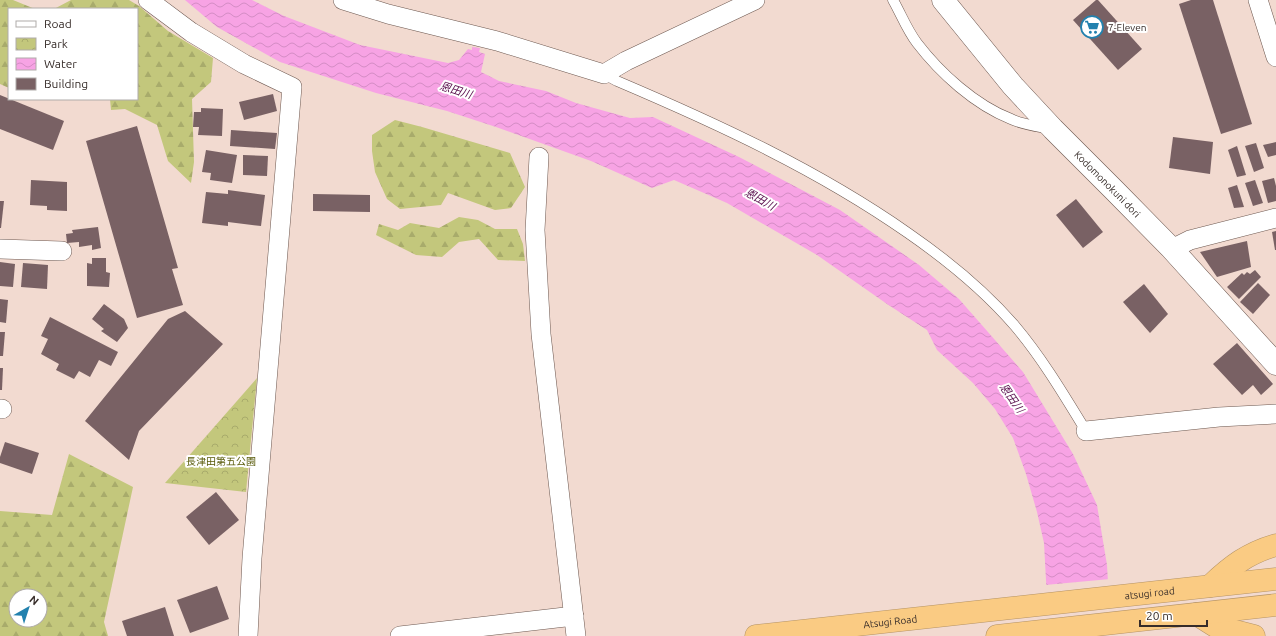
<svg xmlns="http://www.w3.org/2000/svg" width="1276" height="636" font-family="Ubuntu,'Noto Sans JP',sans-serif">
<defs>
<pattern id="forest-firs" width="22" height="20" patternUnits="userSpaceOnUse"><rect width="22" height="20" fill="#c3c77c"/><path d="M5 1l3.5 6h-7zM16 11l3.5 6h-7z" fill="#a8ab6b"/></pattern>
<pattern id="park-crowns" width="20" height="18" patternUnits="userSpaceOnUse"><rect width="20" height="18" fill="#c3c77c"/><path d="M2 6a3 3 0 1 1 6 0M12 15a3 3 0 1 1 6 0" fill="none" stroke="#a8ab6b"/></pattern>
<pattern id="water-waves" width="16" height="10" patternUnits="userSpaceOnUse"><rect width="16" height="10" fill="#f7a3e4"/><path d="M0 5q4-4 8 0t8 0" fill="none" stroke="#d48cc4"/></pattern>
</defs>
<rect width="100%" height="100%" fill="#f2dad0"/>
<!-- forest -->
<g fill="url(#forest-firs)" fill-rule="evenodd">
<path d="M0 0H13L35 9H9V88L0 84Z"/>
<path d="M71 0H129L139 6 168 31 213 58 211 82 192 99 194 162 191 183 168 161 157 125 125 109 111 110 110 99H137V9H54Z"/>
<path d="M395 120 422 127 510 153 525 187 511 208 495 210 448 193 441 205 400 209 387 199 375 172 372 151V135Z"/>
<path d="M459 217 478 220 495 229H517L523 244 525 261 498 260 479 239 459 242 442 257 416 255 376 235 379 224 398 230 410 223 439 228Z"/>
<path d="M69 454 133 487 104 622 108 636H0V511L52 515ZM16 596H40V620H16Z"/>
</g>
<!-- park -->
<path fill="url(#park-crowns)" d="M257 378 246 492 165 483Z"/>
<!-- water -->
<path fill="url(#water-waves)" d="M185 0H252L284 16 360 45 448 63 459 60 468 49 472 50V47L480 48 479 52 485 54 481 72 499 81 546 91 576 103 630 118 653 117 739 157 840 210 919 265 959 299 1023 372 1073 454 1097 505 1107 565 1111 636H1049L1044 543 1037 512 1026 474 1013 438 995 409 973 383 937 350 927 330 887 304 817 255 727 203 674 180 652 188 591 161 496 127 447 111 376 93 280 62 217 27Z"/>
<!-- pier -->
<path fill="#f2dad0" d="M1110 579 1113 636H1047L1045 585Z"/>
<!-- building -->
<g fill="#796164">
<path d="M1096 0H1098L1142 49 1118 70 1073 20Z"/>
<path d="M1191 0H1213L1252 124 1221 134 1179 4Z"/>
<path d="M273 94 277 111 244 120 239 102Z"/>
<path d="M0 95 64 121 53 150 0 129Z"/>
<path d="M201 108 223 109 222 136 198 135 199 127H193L194 112H201Z"/>
<path d="M137 126 178 268 172 269 183 305 137 318 86 141Z"/>
<path d="M231 130 277 133 275 149 230 146Z"/>
<path d="M1173 137 1213 142 1210 174 1169 168Z"/>
<path d="M1276 142V155L1268 157 1263 145Z"/>
<path d="M1256 143 1264 168 1254 172 1245 146Z"/>
<path d="M1237 146 1246 175 1237 177 1228 150Z"/>
<path d="M206 150 237 155 232 183 210 180 211 173 202 172Z"/>
<path d="M243 155 268 156 267 176 243 175Z"/>
<path d="M1274 178 1276 186V201L1268 203 1262 181Z"/>
<path d="M31 180 67 182V211L47 210V206L30 205Z"/>
<path d="M1255 180 1263 203 1253 206 1245 183Z"/>
<path d="M1237 185 1244 207 1234 208 1228 188Z"/>
<path d="M228 190 265 195 261 226 228 222V226L202 223 206 192 228 194Z"/>
<path d="M313 194 370 195V212L313 211Z"/>
<path d="M1076 199 1103 232 1083 248 1056 215Z"/>
<path d="M0 201H4L1 228H0Z"/>
<path d="M98 227 101 248 92 250V245L79 247V242L67 243 66 234 73 233 72 230Z"/>
<path d="M1276 231V250H1275L1272 232Z"/>
<path d="M1247 241 1251 267 1217 277 1200 252Z"/>
<path d="M92 258H106V272L110 273 109 287 87 286V263L92 264Z"/>
<path d="M0 262 15 264 13 287 0 286Z"/>
<path d="M23 263 48 265 47 289 21 287Z"/>
<path d="M1255 270 1261 277 1239 299 1227 287 1242 273 1244 275 1247 272 1250 274Z"/>
<path d="M1258 283 1270 295 1253 314 1240 302Z"/>
<path d="M1144 284 1168 314 1150 333 1123 302Z"/>
<path d="M0 299 8 300 6 323 0 322Z"/>
<path d="M104 304 124 319 128 328 117 342 101 331 104 329 92 319Z"/>
<path d="M185 311 223 344 139 431 129 460 85 421 168 319Z"/>
<path d="M50 317 118 352 111 366 99 360 90 377 79 371 74 379 56 370 59 364 41 354 48 339 41 336Z"/>
<path d="M0 332H5L3 356H0Z"/>
<path d="M1237 343 1273 384 1261 395 1253 385 1242 395 1213 364Z"/>
<path d="M0 368H3L2 390H0Z"/>
<path d="M5 442 39 453 32 474 0 463V457Z"/>
<path d="M216 492 239 520 209 545 186 517Z"/>
<path d="M217 586 229 619 190 633 177 600Z"/>
<path d="M165 607 174 636H127L122 621Z"/>
</g>
<g fill="none" stroke-linecap="round" stroke-linejoin="round">
<!-- lane casing -->
<g stroke="#6d5850" stroke-width="11">
<g id="lane">
<path d="M893 0C901 14 907 30 917 43 940 73 975 105 1011 119 1021 124 1035 126 1046 128"/>
<path d="M604 74 617 81C718 124 818 170 908 233 947 260 984 290 1015 326 1042 358 1064 395 1086 431"/>
</g>
</g>
<!-- street casing -->
<g stroke="#6d5850" stroke-width="20">
<g id="street">
<path d="M148 0 191 32 244 64 292 87 252 558 248 636"/>
<path d="M343 0 388 14 497 41 604 74 626 61 755 0"/>
<path d="M1258 0 1276 57"/>
<path d="M539 157 535 230 541 334 576 636"/>
<path d="M0 249 62 251"/>
<path d="M1172 249 1190 240 1276 218"/>
<path d="M0 409H2"/>
<path d="M1086 431 1219 417 1276 414"/>
<path d="M400 636 574 616"/>
</g>
</g>
<!-- secondary casing -->
<g stroke="#6d5850" stroke-width="23">
<g id="secondary">
<path id="s1" d="M943 0 1013 86 1053 129 1115 191 1172 249 1276 364"/>
</g>
</g>
<!-- highway casing -->
<g stroke="#b59364" stroke-width="23">
<g id="highway">
<path d="M1210 586C1231 566 1248 553 1276 545"/>
<path d="M1196 614 1215 626 1254 636"/>
<path id="s2" d="M756 636 1276 579"/>
<path d="M997 636 1276 605"/>
</g>
</g>
<!-- lane -->
<use href="#lane" stroke="#fff" stroke-width="10"/>
<!-- street -->
<use href="#street" stroke="#fff" stroke-width="19"/>
<!-- secondary -->
<use href="#secondary" stroke="#fff" stroke-width="22"/>
<!-- highway -->
<use href="#highway" stroke="#facb83" stroke-width="22"/>
</g>
<!-- icons -->
<defs>
<g id="supermarket-ring" transform="scale(1.15)"><circle r="9.5" fill="#fff" stroke="#2281ae" stroke-width="1.5"/><path d="M-6-5.5h2.5l.6 2H6L4.5 2H-2.5L-4.4-4H-6ZM-1.5 3.2a1.3 1.3 0 1 0 .1 0ZM3 3.2a1.3 1.3 0 1 0 .1 0Z" fill="#2281ae"/></g>
</defs>
<g fill-rule="evenodd">
<use href="#supermarket-ring" x="1092" y="27"/>
</g>
<g text-anchor="middle" dominant-baseline="central" stroke-width="4" stroke-linejoin="round" paint-order="stroke">
<!-- poi labels -->
<g font-size="10" fill="#362c29" stroke="#fff" text-anchor="start">
<text x="1108" y="27">7-Eleven</text>
</g>
<!-- street labels -->
<g font-size="10" fill="#362c29" stroke="#fff">
<text stroke="none"><textPath href="#s1" startOffset="247">Kodomonokuni dori</textPath></text>
<text stroke="none"><textPath href="#s2" startOffset="396">atsugi road</textPath></text>
<text stroke="none"><textPath href="#s2" startOffset="135">Atsugi Road</textPath></text>
</g>
<!-- park labels -->
<g font-size="10" fill="#575907" stroke="#fff">
<text x="221" y="461">長津田第五公園</text>
</g>
<!-- water labels -->
<g font-size="11" font-style="italic" fill="#580e4c" stroke="#fff">
<text transform="translate(456 90) rotate(17)">恩田川</text>
<text transform="translate(760 199) rotate(29)">恩田川</text>
<text transform="translate(1012 398) rotate(55)">恩田川</text>
</g>
</g>
<!-- legend -->
<rect x="8" y="8" width="130" height="92" fill="#ffffff" stroke="#afaba9"/>
<rect x="16" y="21" width="20" height="6" fill="#ffffff" stroke="#afaba9"/>
<text x="44" y="28" font-size="12" fill="#362c29">Road</text>
<rect x="16" y="38" width="20" height="12" fill="url(#park-crowns)" stroke="#afaba9"/>
<text x="44" y="48" font-size="12" fill="#362c29">Park</text>
<rect x="16" y="58" width="20" height="12" fill="url(#water-waves)" stroke="#afaba9"/>
<text x="44" y="68" font-size="12" fill="#362c29">Water</text>
<rect x="16" y="78" width="20" height="12" fill="#796164" stroke="#afaba9"/>
<text x="44" y="88" font-size="12" fill="#362c29">Building</text>
<!-- north arrow -->
<g transform="translate(28 608) rotate(39)"><circle r="19" fill="#ffffff" stroke="#afaba9"/>
<path d="M0-3L7 15L0 10L-7 15Z" fill="#2281ae"/>
<text y="-6" font-size="11" font-weight="bold" text-anchor="middle" fill="#362c29">N</text>
</g>
<!-- scale -->
<path d="M1140 620v6h67v-6" fill="none" stroke="#362c29" stroke-width="2"/>
<text x="1146" y="620" font-size="12" fill="#362c29" stroke="#ffffff" stroke-width="3" paint-order="stroke">20 m</text>
</svg>
